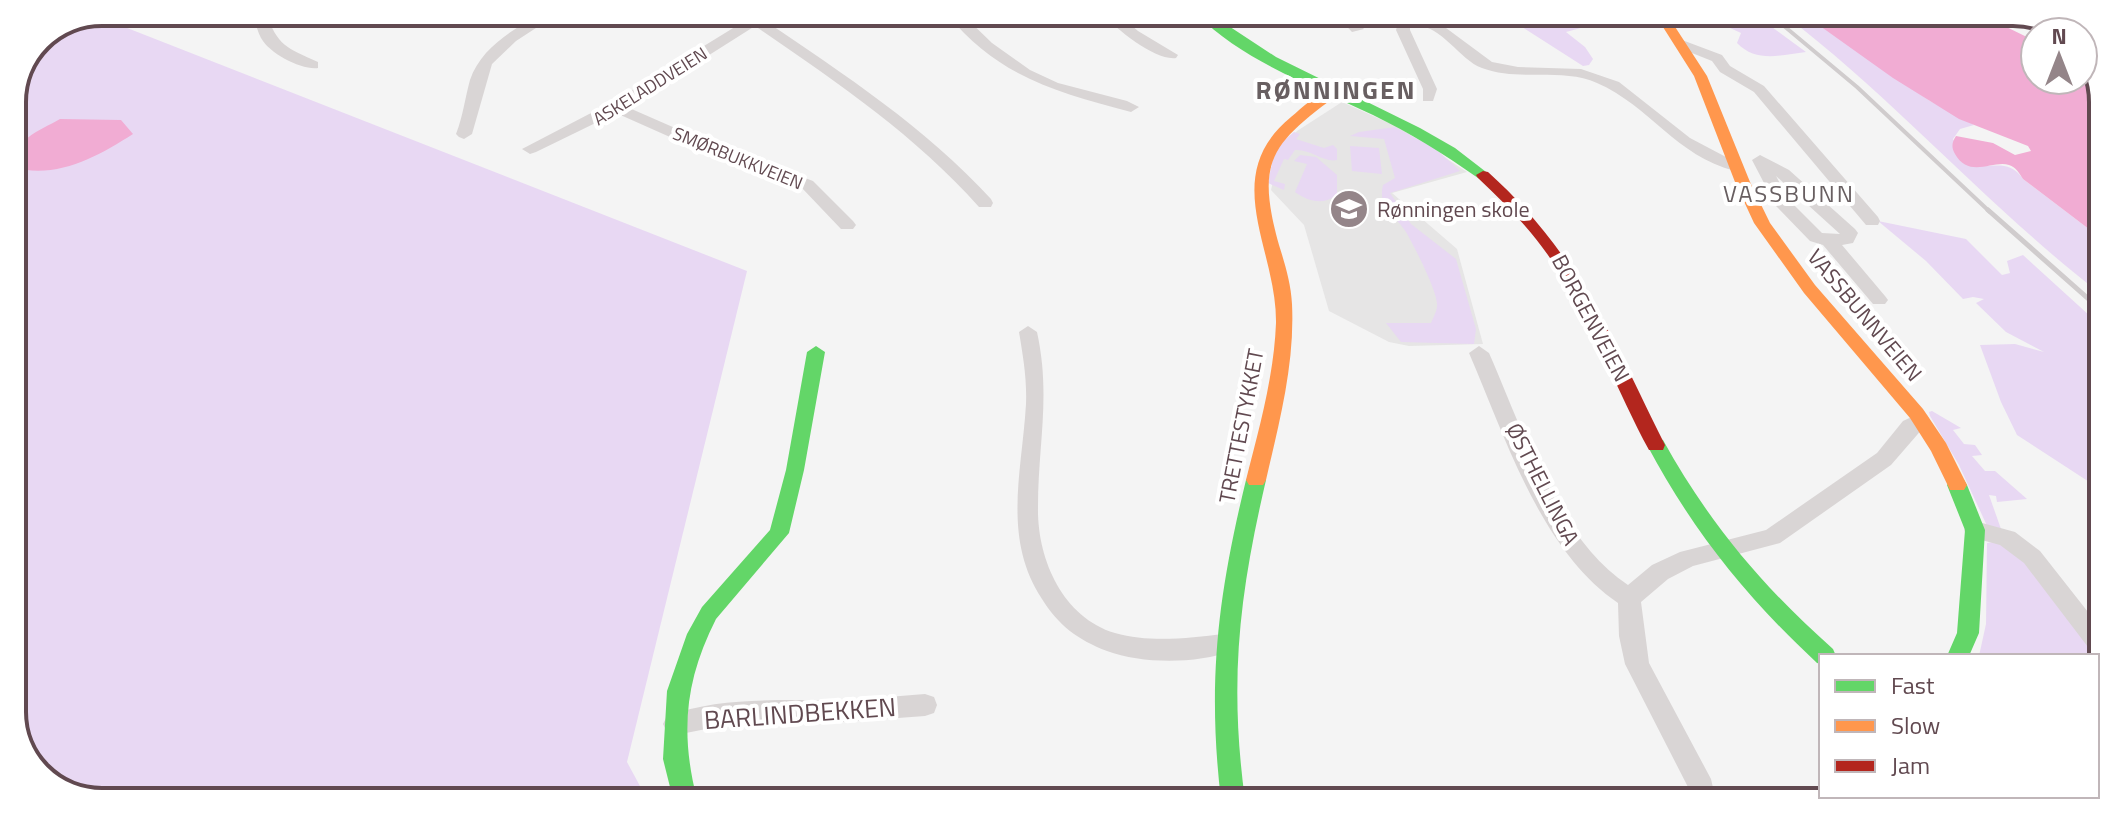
<svg xmlns="http://www.w3.org/2000/svg" width="2115" height="814" font-family="'Titillium Web',sans-serif">
<rect width="100%" height="100%" fill="#f4f4f4"/>
<!-- education -->
<path fill="#e6e5e5" d="M1342 102 1398 127 1467 172 1392 193 1457 249 1483 344 1409 346 1389 342 1329 311 1304 225 1271 190 1281 149 1297 131Z"/>
<!-- green -->
<g fill="#e8d8f3">
<path d="M94 15 747 271 627 762 647 799 73 797 30 766 12 718V97L39 38Z"/>
<path d="M1505 16H1595L1599 23 1566 32 1585 47 1593 59 1589 65 1583 66Z"/>
<path d="M1704 16H1757L1806 52C1781 55 1756 63 1737 43L1741 33Z"/>
<path d="M1786 16H1806L1930 101 1974 125 1960 129 1953 139 1968 165C1990 170 2008 157 2023 179L2102 239 2101 294C1990 209 1898 102 1786 16Z"/>
<path d="M1395 127 1436 149 1460 171 1390 193 1411 224 1456 259 1476 329 1474 344 1401 342 1386 323H1431C1433 318 1437 311 1437 306 1439 294 1413 244 1406 232 1396 216 1377 207 1383 185L1395 178 1384 139 1350 136 1359 132Z"/>
<path d="M1294 132 1300 134 1296 139 1324 148 1333 145 1337 149V160C1324 163 1311 149 1295 150L1288 160 1284 159 1274 181 1285 184 1284 190 1268 183 1275 148Z"/>
<path d="M1350 146 1379 148 1382 174 1352 171Z"/>
<path d="M1300 155 1316 157 1337 175V195C1322 206 1308 201 1295 192L1307 164 1294 161Z"/>
<path d="M1878 221 1966 239 2002 275 2010 273 2007 261 2023 255 2101 326 2100 489 2017 435 2001 402 1980 345 2015 344 2044 352 2006 332 1976 303 1984 299 1973 297 1963 299 1926 261Z"/>
<path d="M1932 411 1961 428 1953 430 1964 444 1975 445 1982 455 1972 456 1985 471H1995L2027 499 1997 502 1996 496 1989 495 2001 529 1988 528 1959 465 1930 416 1929 412Z"/>
<path d="M2000 541 2010 545 2099 649 2097 743V656H1979L1986 624 1987 543Z"/>
</g>
<!-- water -->
<g fill="#f1acd3">
<path d="M1806 16 1986 17 2035 41V80H2083V63L2092 67 2103 96 2102 239 2023 179C2019 173 2016 167 2009 165 1993 160 1969 179 1955 154 1951 147 1952 142 1956 136L1993 143 2015 155 2031 151 2028 146 1959 119 1893 78Z"/>
<path d="M60 119 121 120 133 134C97 157 56 180 12 167 12 140 39 131 60 119Z"/>
</g>
<g fill="none" stroke-linecap="round" stroke-linejoin="round">
<!-- street -->
<g fill="#d9d5d5" fill-rule="evenodd">
<path d="M252 12H266C277 46 287 48 318 62V68C301 70 270 54 261 38 257 31 255 20 252 12Z"/>
<path d="M542 13H559L516 41 492 64 472 134 464 139 459 137 456 134C463 116 465 98 470 80 481 47 514 29 542 13Z"/>
<path d="M756 14H772L764 20C845 75 925 127 991 199L993 203 991 207H979C914 134 835 81 755 26L627 107 691 135 813 181 853 221 856 225 853 229H841L801 187 679 141 616 113 536 152 530 154 522 149 616 100Z"/>
<path d="M947 14H962L992 43 1030 70 1058 83 1127 101 1139 107 1131 112C1057 92 998 77 947 14Z"/>
<path d="M1104 15H1119L1138 31 1178 55 1176 58C1156 61 1117 30 1104 15Z"/>
<path d="M1236 15H1251L1256 21 1244 24Z"/>
<path d="M1336 15H1351L1364 29 1352 32Z"/>
<path d="M1416 16 1442 25 1492 62 1518 67 1581 69 1619 82 1690 138 1743 166 1735 171C1676 156 1650 106 1597 83 1561 67 1519 82 1482 68 1458 59 1439 20 1410 26V30L1437 89 1433 101H1423V89L1396 30 1399 20Z"/>
<path d="M1682 40 1722 55 1730 66 1764 86 1878 217 1880 221 1878 225H1866L1754 92 1720 72 1712 61 1677 47V41Z"/>
<path d="M1760 155 1789 170 1855 229 1858 233 1853 243 1842 245 1885 296 1888 300 1885 304H1873L1823 245 1810 241 1776 206 1752 160ZM1776 176 1840 234 1822 233 1789 200Z"/>
<path d="M1028 326 1037 332C1051 396 1038 444 1038 507 1037 558 1062 617 1115 633 1150 643 1189 638 1224 634L1232 637 1236 644 1232 651C1196 664 1142 664 1107 651 1078 640 1058 625 1042 599 1002 538 1022 472 1026 404 1027 379 1023 356 1019 332Z"/>
<path d="M1479 346 1489 353C1522 428 1557 538 1628 585L1652 565 1680 552 1766 530 1877 453 1903 421 1920 413 1927 415 1930 420 1891 465 1780 543 1693 566 1668 579 1641 602 1649 663 1711 779 1716 801H1690L1689 789 1625 664 1619 636 1618 603C1540 550 1505 436 1469 353Z"/>
<path d="M1975 521 2015 532 2040 551 2099 626V654L2091 651 2024 563 2000 545 1967 536 1964 530 1967 524Z"/>
<path d="M925 694 934 697 937 705 934 713 925 716 844 722 731 724 676 735 667 732 663 724 667 716C721 696 782 701 839 700 867 699 896 696 925 694Z"/>
<path d="M1844 796H1871L1873 802H1846Z"/>
</g>
<!-- fast -->
<g fill="#63d668" fill-rule="evenodd">
<path d="M1198 15H1212L1276 57 1420 128 1455 148 1490 175 1483 179 1478 178C1444 154 1410 133 1373 115 1317 88 1241 60 1198 15Z"/>
<path d="M816 346 825 352 804 470 789 533 716 619C685 680 680 733 697 799H673L663 759 667 691 687 634 702 607 770 530 786 470 807 352Z"/>
<path d="M1656 438 1663 440C1709 523 1762 586 1833 649L1836 656H1821V664L1817 663C1745 596 1693 531 1647 445L1649 440Z"/>
<path d="M1256 473 1263 475 1266 480C1239 596 1229 681 1245 800H1221C1207 681 1218 595 1246 480L1249 475Z"/>
<path d="M1957 478 1964 480 1967 485 1985 530 1979 633 1969 656H1947L1957 633 1965 530 1947 485 1950 480Z"/>
</g>
<!-- slow -->
<g fill="#ff974d" fill-rule="evenodd">
<path d="M1656 16H1668L1707 76 1750 182 1770 223 1815 285 1923 409 1946 443 1967 485 1964 490H1950L1931 451 1910 418 1804 293 1754 223 1735 182 1694 76Z"/>
<path d="M1331 89 1338 93 1336 96C1270 145 1256 162 1279 245 1285 264 1291 284 1292 304 1295 364 1279 423 1266 480L1263 485H1249L1246 480C1259 429 1274 376 1276 323 1277 248 1218 177 1291 117 1303 107 1316 94 1331 89Z"/>
</g>
<!-- jam -->
<path fill="#b3261e" fill-rule="evenodd" d="M1483 171 1488 172C1578 253 1613 340 1665 445L1663 450H1649C1617 391 1594 327 1558 270 1536 235 1508 206 1478 178L1476 175Z"/>
<!-- rail-far1 -->
<path stroke="#d0cccd" stroke-width="4" d="M1772 16 1857 87 1990 212"/>
<!-- rail -->
<path stroke="#d0cccd" stroke-width="5" d="M1988 210 2101 310"/>
</g>
<!-- icons -->
<defs>
<g id="school-disc" transform="scale(2)"><circle r="9.5" fill="#948589" stroke="#fff"/><path d="M0-5L7-2L0 1L-7-2ZM-4 1L0 2.5L4 1V4Q0 6-4 4Z" fill="#fff"/></g>
</defs>
<g fill-rule="evenodd">
<use href="#school-disc" x="1349" y="209"/>
</g>
<g text-anchor="middle" dominant-baseline="central" stroke-width="8" stroke-linejoin="round" paint-order="stroke">
<!-- far-street labels -->
<g font-size="18" fill="#614950" stroke="#fff">
<text transform="translate(650 86) rotate(-32)">ASKELADDVEIEN</text>
<text transform="translate(738 158) rotate(22)">SMØRBUKKVEIEN</text>
</g>
<!-- poi labels -->
<g font-size="22" fill="#614950" stroke="#fff" text-anchor="start">
<text x="1377" y="209">Rønningen skole</text>
</g>
<!-- street labels -->
<g font-size="22" fill="#614950" stroke="#fff">
<text transform="translate(1865 315) rotate(50)">VASSBUNNVEIEN</text>
<text transform="translate(1591 318) rotate(62)">BORGENVEIEN</text>
<text transform="translate(1241 426) rotate(-79)">TRETTESTYKKET</text>
<text transform="translate(1543 484) rotate(63)">ØSTHELLINGA</text>
</g>
<!-- neighbourhood labels -->
<g font-size="24" letter-spacing="2" fill="#685f61" stroke="#fff">
<text x="1789" y="193">VASSBUNN</text>
</g>
<!-- far-district labels -->
<g font-size="26" font-weight="bold" letter-spacing="2" fill="#685f61" stroke="#fff">
<text x="1336" y="89">RØNNINGEN</text>
</g>
<!-- near-street labels -->
<g font-size="26" fill="#614950" stroke="#fff">
<text transform="translate(800 713) rotate(-4)">BARLINDBEKKEN</text>
</g>
</g>
<!-- crop -->
<path d="M0 0H2115V814H0ZM102 26H2013A76 76 0 0 1 2089 102V712A76 76 0 0 1 2013 788H102A76 76 0 0 1 26 712V102A76 76 0 0 1 102 26Z" fill="#fff" fill-rule="evenodd"/>
<path fill="none" stroke="#614950" stroke-width="4" d="M102 26H2013A76 76 0 0 1 2089 102V712A76 76 0 0 1 2013 788H102A76 76 0 0 1 26 712V102A76 76 0 0 1 102 26Z"/>
<!-- legend -->
<rect x="1819" y="654" width="280" height="144" fill="#ffffff" stroke="#c0b6b9" stroke-width="2"/>
<rect x="1835" y="680" width="40" height="12" fill="#63d668" stroke="#c0b6b9" stroke-width="2"/>
<text x="1891" y="694" font-size="24" fill="#614950">Fast</text>
<rect x="1835" y="720" width="40" height="12" fill="#ff974d" stroke="#c0b6b9" stroke-width="2"/>
<text x="1891" y="734" font-size="24" fill="#614950">Slow</text>
<rect x="1835" y="760" width="40" height="12" fill="#b3261e" stroke="#c0b6b9" stroke-width="2"/>
<text x="1891" y="774" font-size="24" fill="#614950">Jam</text>
<!-- north arrow -->
<g transform="translate(2059 56)"><circle r="38" fill="#ffffff" stroke="#c0b6b9" stroke-width="2"/>
<path d="M0-6L14 30L0 20L-14 30Z" fill="#948589"/>
<text y="-12" font-size="22" font-weight="bold" text-anchor="middle" fill="#614950">N</text>
</g>
</svg>
